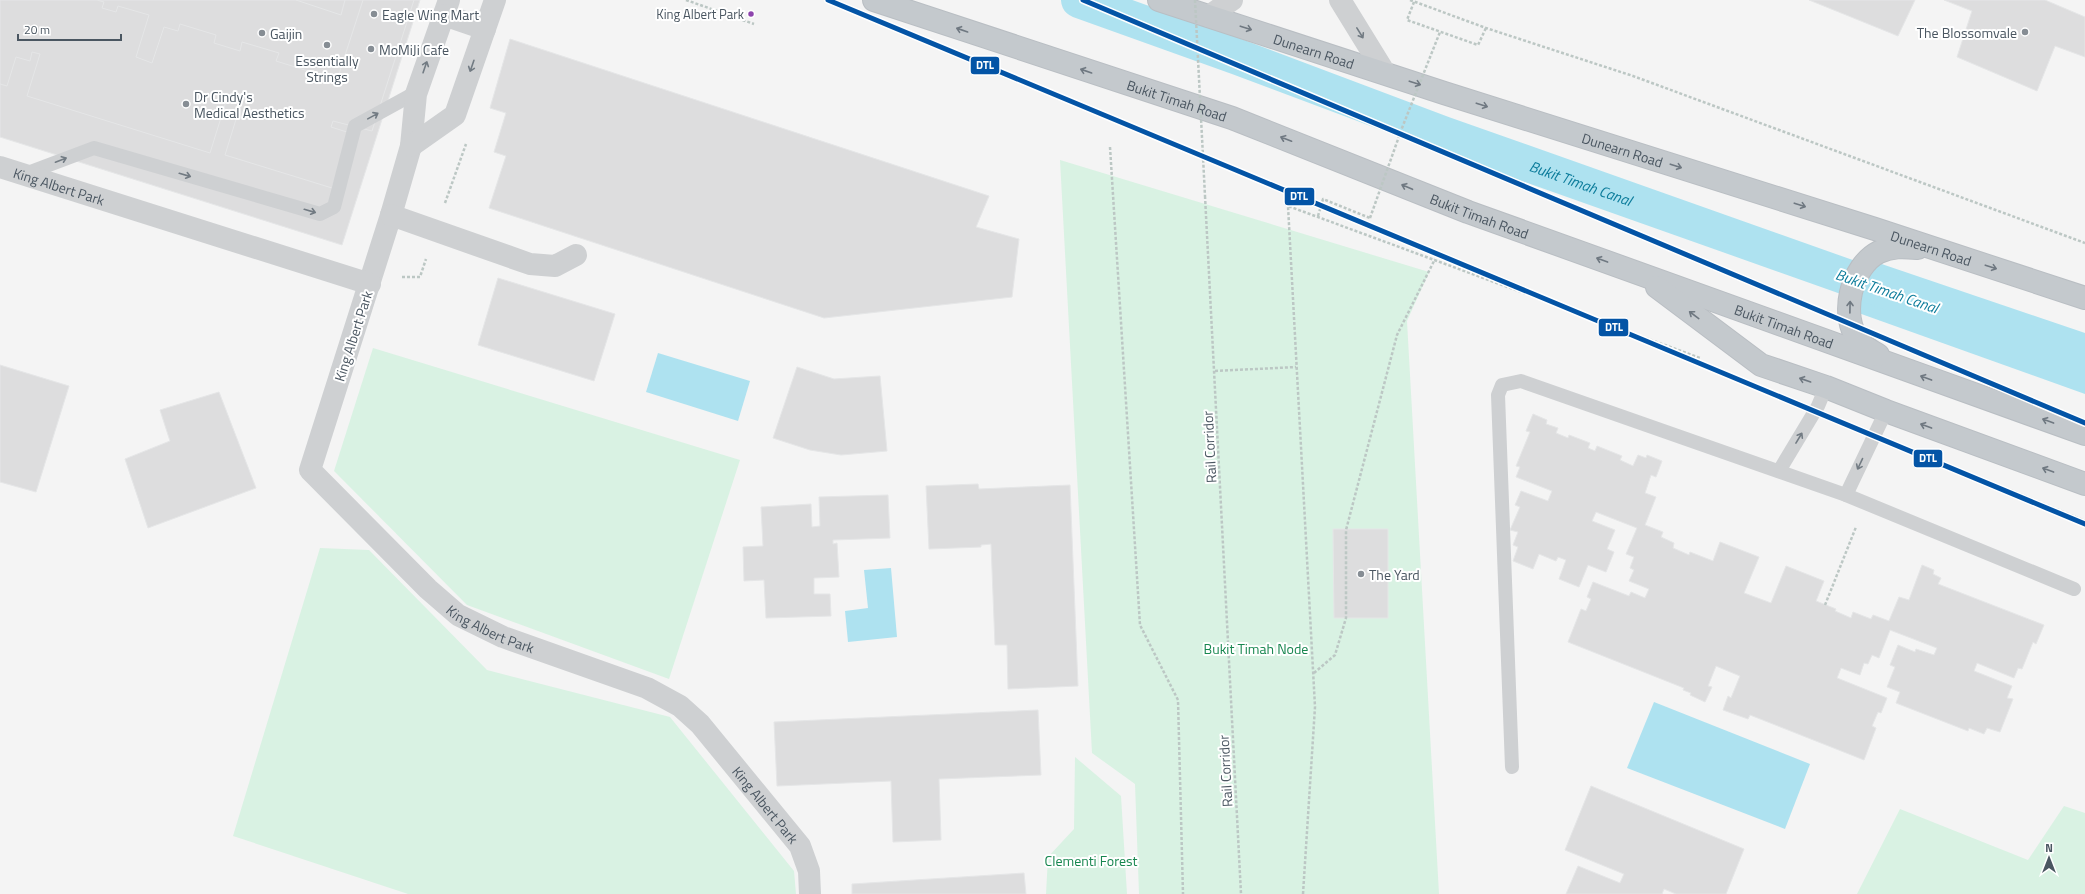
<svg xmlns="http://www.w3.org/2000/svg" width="2085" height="894" font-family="'Titillium Web',sans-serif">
<rect width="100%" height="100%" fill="#f4f4f4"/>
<!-- green -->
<g fill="#d9f2e3">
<path d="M1060 160 1429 272 1407 321 1439 894H1139L1135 784 1092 753Z"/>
<path d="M373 348 740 460 669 679 467 605 334 471Z"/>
<path d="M320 548 369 550 487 670 670 717 794 871 796 894H408L233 836Z"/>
<path d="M1075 757 1121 796 1127 894H1046L1048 857 1074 829Z"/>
<path d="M2064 806 2085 813V894H1857L1900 809 2028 860Z"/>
</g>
<!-- water -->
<g fill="#aee2f0">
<path d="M1861 257 2085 333V394L1853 311Z"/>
<path d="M658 353 750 381 738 421 646 392Z"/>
<path d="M891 568 897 637 848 642 845 611 868 608 864 570Z"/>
<path d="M1654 702 1810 764 1785 829 1627 768Z"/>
</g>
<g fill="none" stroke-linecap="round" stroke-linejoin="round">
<!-- canal -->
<path stroke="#aee2f0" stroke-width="36" id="s1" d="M1079 0 1238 57 1443 134 1892 293"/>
</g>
<!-- building -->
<g fill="#ddddde" stroke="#e5e6e7">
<path d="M0 0H420L342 245 0 137Z"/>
<path d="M0 0H97L104 2 102 8 116 12 118 6 149 15 136 57 152 63 164 27 178 31 180 24 216 35 214 43 240 51 242 42 279 53 276 61 337 80 363 0H414L372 131 333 121 331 127 350 133 332 188 225 155 242 100 228 95 210 153 27 96 40 54 32 52 30 61 16 57 7 86 0 84Z"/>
<path d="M296 0H345L341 15Z"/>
<path d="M1809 0H1915L1898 36Z"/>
<path d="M1944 0H2045L2085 17V57L2055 46 2037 91 1957 57 1972 11Z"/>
<path d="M510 39 989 196 976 227 1019 239 1012 297 824 318 489 208 506 156 494 152 506 113 490 108Z"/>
<path d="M498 278 615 314 594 381 478 345Z"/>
<path d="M0 365 69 386 36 492 0 482Z"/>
<path d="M797 367 834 379 880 376 887 451 841 455 810 450 773 438Z"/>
<path d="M219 392 256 488 148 528 125 459 170 441 160 410Z"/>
<path d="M1533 414 1547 420 1546 424 1558 428 1556 433 1568 438 1569 435 1590 443 1588 448 1595 451 1597 446 1622 456 1620 460 1633 466 1638 455 1646 458 1647 455 1662 461 1656 477 1651 475 1645 493 1656 497 1645 525 1663 532 1661 537 1674 543 1673 548 1689 555 1690 552 1713 561 1720 542 1759 557 1744 593 1771 603 1786 566 1824 581 1816 601 1836 609 1835 611 1851 618 1853 612 1871 619 1873 615 1889 621 1899 597 1909 600 1922 565 1934 570 1933 574 1941 578 1938 584 2044 625 2036 644 2033 642 2022 669 2018 668 2014 678 1977 663 1974 671 2012 686 2007 698 2013 699 2000 732 1987 728 1984 734 1969 728 1968 731 1896 703 1900 692 1887 687 1895 667 1890 665 1898 645 1915 652 1916 649 1934 655 1937 648 1890 630 1879 658 1872 655 1868 664 1864 663 1860 675 1841 668 1837 678 1887 698 1881 713 1878 712 1872 726 1876 728 1864 760 1750 715 1748 719 1723 710 1728 696 1731 698 1740 676 1716 666 1708 686 1712 687 1705 702 1690 695 1691 693 1683 690 1684 688 1568 642 1581 609 1586 611 1591 599 1587 597 1593 582 1629 596 1631 592 1645 598 1649 589 1629 581 1634 570 1630 568 1634 557 1626 554 1637 528 1596 512 1592 521 1615 530 1607 549 1614 552 1606 572 1588 565 1579 587 1559 579 1566 560 1558 557 1556 561 1539 554 1533 569 1513 561 1518 547 1513 545 1518 532 1510 530 1520 507 1515 505 1521 491 1548 501 1552 491 1516 477 1520 467 1516 466 1530 432 1526 431Z"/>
<path d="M978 484 979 489 1070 485 1078 686 1008 689 1007 645H995L991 544 981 545V547L929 549 926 486Z"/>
<path d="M888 495 890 538 833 540V544L837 543 839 577 814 578V594H830L831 616 766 618 764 580 744 581 743 547 763 546 761 507 811 504 812 527 820 526 819 497Z"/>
<path d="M1333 529H1388V618H1334Z"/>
<path d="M1038 710 1041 775 939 779 941 840 893 842 891 781 777 786 774 722Z"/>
<path d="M1591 786 1744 849 1726 894H1676L1664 889 1662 894H1566L1578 866 1620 883 1624 874 1565 850Z"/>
<path d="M1024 873 1026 894H852V884Z"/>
</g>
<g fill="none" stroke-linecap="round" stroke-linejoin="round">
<!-- trunk casing -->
<g stroke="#b9bec3" stroke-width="24">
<g id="trunk">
<path id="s4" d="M874 0 1232 118 1468 212 2085 434"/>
<path id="s5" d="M1159 0 1444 93 1875 229 2085 298"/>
<path d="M1657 287 1761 365 1826 387 1886 411 2085 484"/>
<path d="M1878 355C1872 351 1863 347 1859 341 1839 316 1851 266 1879 252 1892 246 1904 247 1918 248"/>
</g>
</g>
<!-- path -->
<g stroke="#bcc7c4" stroke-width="2.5" stroke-dasharray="3 2" stroke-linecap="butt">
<path d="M686 0 754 24"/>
<path d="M1410 0 1486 28 1633 76 2085 243"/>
<path d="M1414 2 1407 20 1478 45 1486 28"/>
<path d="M1110 147 1140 625 1178 700 1183 894"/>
<path d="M1205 196 1241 894"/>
<path d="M445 203 466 144"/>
<path d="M1318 216 1323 199 1370 218"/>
<path d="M402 277H420L426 259"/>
<path d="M1215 371 1296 367"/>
<path d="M2010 490 2085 521"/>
<path d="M1825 605 1856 527"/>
<path d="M1314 673 1335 655 1346 618V530L1397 335 1435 259"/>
<path d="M1303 894 1315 707 1288 206 1700 358"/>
</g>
<!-- service -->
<g stroke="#ced0d2" stroke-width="14">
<path d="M25 174 94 148 320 214 334 207 355 126 417 92"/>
<path d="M1779 471 1818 406 1826 387"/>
<path d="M1846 495 1886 411"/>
<path d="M1512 767 1498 395 1502 385 1521 381 1846 495 2074 589"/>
</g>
<!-- minor -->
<g stroke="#ced0d2" stroke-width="22">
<path id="s2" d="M449 0 416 94 411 146 391 215 310 470 428 589 458 615 503 637 647 688 680 706 700 724 800 846 809 871 810 894"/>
<path d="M1340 0 1385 73"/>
<path d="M444 15 485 29"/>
<path d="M1209 16 1232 0"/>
<path d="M411 146 455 115 495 0"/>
<path id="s3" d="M0 167 370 284"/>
<path d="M391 215 530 264 555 266 576 255"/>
</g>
<!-- trunk -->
<use href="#trunk" stroke="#c4c9cd" stroke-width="22"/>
<!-- path-bridge -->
<g stroke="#bcc7c4" stroke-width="2.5" stroke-dasharray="3 2" stroke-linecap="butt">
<path d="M1195 0 1205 196"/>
<path d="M1370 218 1402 128 1440 32"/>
</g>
<!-- metro-1 casing -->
<g stroke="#fff" stroke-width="8">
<g id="metro-1">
<path d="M828 0 2085 524"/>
<path d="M1083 0 2085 423"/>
</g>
</g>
<!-- metro-1 -->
<use href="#metro-1" stroke="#0354a6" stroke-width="5"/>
</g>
<!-- one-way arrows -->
<defs><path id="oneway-shaft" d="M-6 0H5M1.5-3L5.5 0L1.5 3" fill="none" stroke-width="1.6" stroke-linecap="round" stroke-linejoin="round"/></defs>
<g stroke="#6f7881">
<use href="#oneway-shaft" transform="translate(1246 28) rotate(18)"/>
<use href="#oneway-shaft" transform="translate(962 30) rotate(-161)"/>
<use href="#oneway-shaft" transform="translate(1086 71) rotate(-161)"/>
<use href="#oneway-shaft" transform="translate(1415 83) rotate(18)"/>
<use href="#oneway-shaft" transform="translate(1482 105) rotate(18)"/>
<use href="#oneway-shaft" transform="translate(1286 139) rotate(-159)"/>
<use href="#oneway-shaft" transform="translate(1676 166) rotate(18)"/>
<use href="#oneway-shaft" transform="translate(1407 187) rotate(-157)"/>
<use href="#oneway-shaft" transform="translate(1800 205) rotate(18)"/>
<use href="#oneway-shaft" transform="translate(1602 260) rotate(-160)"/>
<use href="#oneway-shaft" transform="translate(1991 267) rotate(18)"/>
<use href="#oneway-shaft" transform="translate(1850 307) rotate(-89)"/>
<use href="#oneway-shaft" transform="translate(1694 315) rotate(-143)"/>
<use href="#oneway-shaft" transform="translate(1926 378) rotate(-160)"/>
<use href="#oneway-shaft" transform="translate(1805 380) rotate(-161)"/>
<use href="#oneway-shaft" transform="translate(2048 421) rotate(-160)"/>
<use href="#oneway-shaft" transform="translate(1926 426) rotate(-160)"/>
<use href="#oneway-shaft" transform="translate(2048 470) rotate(-160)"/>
</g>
<g stroke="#727b83">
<use href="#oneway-shaft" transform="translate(1360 33) rotate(58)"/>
<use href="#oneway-shaft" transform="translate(472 66) rotate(109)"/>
<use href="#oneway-shaft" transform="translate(425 67) rotate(-71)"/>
<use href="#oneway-shaft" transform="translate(373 116) rotate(-29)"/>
<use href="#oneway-shaft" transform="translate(61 160) rotate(-21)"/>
<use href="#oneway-shaft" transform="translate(185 175) rotate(16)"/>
<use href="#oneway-shaft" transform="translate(310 211) rotate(16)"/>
<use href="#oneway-shaft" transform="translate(1799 438) rotate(-59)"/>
<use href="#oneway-shaft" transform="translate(1860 464) rotate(115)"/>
</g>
<!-- markers -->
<g fill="#868d94" stroke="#fff" stroke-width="1.5">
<circle cx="374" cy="14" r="4"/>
<circle cx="2025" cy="32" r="4"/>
<circle cx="262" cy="33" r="4"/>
<circle cx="327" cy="45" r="4"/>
<circle cx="371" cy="49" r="4"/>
<circle cx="186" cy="104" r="4"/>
<circle cx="1361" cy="574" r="4"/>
</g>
<circle fill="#8e44ad" stroke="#fff" stroke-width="1.5" cx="751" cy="14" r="3.5"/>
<g text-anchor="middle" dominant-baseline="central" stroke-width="4" stroke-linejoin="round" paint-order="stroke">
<!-- bus labels -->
<g font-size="13" fill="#4a5661" stroke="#fff" text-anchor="end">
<text x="744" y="14">King Albert Park</text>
</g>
<!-- poi labels -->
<g font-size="14" fill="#4a5661" stroke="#fff" text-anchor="start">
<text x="382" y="14">Eagle Wing Mart</text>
<text x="2017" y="32" text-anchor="end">The Blossomvale</text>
<text x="270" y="33">Gaijin</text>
<text x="379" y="49">MoMiJi Cafe</text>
<text x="327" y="60" text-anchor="middle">Essentially<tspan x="327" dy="16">Strings</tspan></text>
<text x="194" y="96">Dr Cindy's<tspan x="194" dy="16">Medical Aesthetics</tspan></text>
<text x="1369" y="574">The Yard</text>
</g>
<!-- street labels -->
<g font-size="14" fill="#4a5661" stroke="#fff">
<text stroke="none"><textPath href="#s5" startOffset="163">Dunearn Road</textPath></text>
<text stroke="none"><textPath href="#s4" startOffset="319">Bukit Timah Road</textPath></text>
<text stroke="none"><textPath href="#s5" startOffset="487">Dunearn Road</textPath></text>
<text stroke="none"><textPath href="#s3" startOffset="62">King Albert Park</textPath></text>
<text stroke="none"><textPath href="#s4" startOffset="643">Bukit Timah Road</textPath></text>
<text stroke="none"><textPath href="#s5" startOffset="811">Dunearn Road</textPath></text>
<text stroke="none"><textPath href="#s4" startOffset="967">Bukit Timah Road</textPath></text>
<text transform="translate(353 336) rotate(-72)">King Albert Park</text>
<text transform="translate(1209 447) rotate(-93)">Rail Corridor</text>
<text stroke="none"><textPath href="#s2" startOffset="734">King Albert Park</textPath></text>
<text transform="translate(1225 771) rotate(-93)">Rail Corridor</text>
<text stroke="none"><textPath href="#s2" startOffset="1070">King Albert Park</textPath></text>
</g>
<!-- park labels -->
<g font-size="14" fill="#17864f" stroke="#fff">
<text x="1256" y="648">Bukit Timah Node</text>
<text x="1091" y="860">Clementi Forest</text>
</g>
<!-- water labels -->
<g font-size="15" font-style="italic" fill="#0c7c9b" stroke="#fff">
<text stroke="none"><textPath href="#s1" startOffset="534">Bukit Timah Canal</textPath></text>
<text transform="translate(1887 291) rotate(19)">Bukit Timah Canal</text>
</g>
</g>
<g stroke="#fff" stroke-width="1.5">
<rect x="970" y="56" width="30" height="19" rx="4" fill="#0354a6"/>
<rect x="1284" y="187" width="31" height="19" rx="4" fill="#0354a6"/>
<rect x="1598" y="318" width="31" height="19" rx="4" fill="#0354a6"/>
<rect x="1913" y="449" width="30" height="19" rx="4" fill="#0354a6"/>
</g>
<g font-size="11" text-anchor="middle" font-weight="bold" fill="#fff">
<text x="985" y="69">DTL</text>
<text x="1299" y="200">DTL</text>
<text x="1614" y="331">DTL</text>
<text x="1928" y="462">DTL</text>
</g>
<!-- north arrow -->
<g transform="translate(2049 858)" stroke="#ffffff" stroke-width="3" paint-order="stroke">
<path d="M0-3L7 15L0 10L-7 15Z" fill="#4a5661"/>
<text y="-6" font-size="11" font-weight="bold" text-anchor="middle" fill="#4a5661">N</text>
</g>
<!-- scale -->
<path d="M18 34v6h103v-6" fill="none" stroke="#4a5661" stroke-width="2"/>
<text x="24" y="34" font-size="12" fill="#4a5661" stroke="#ffffff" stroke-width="3" paint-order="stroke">20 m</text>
</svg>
